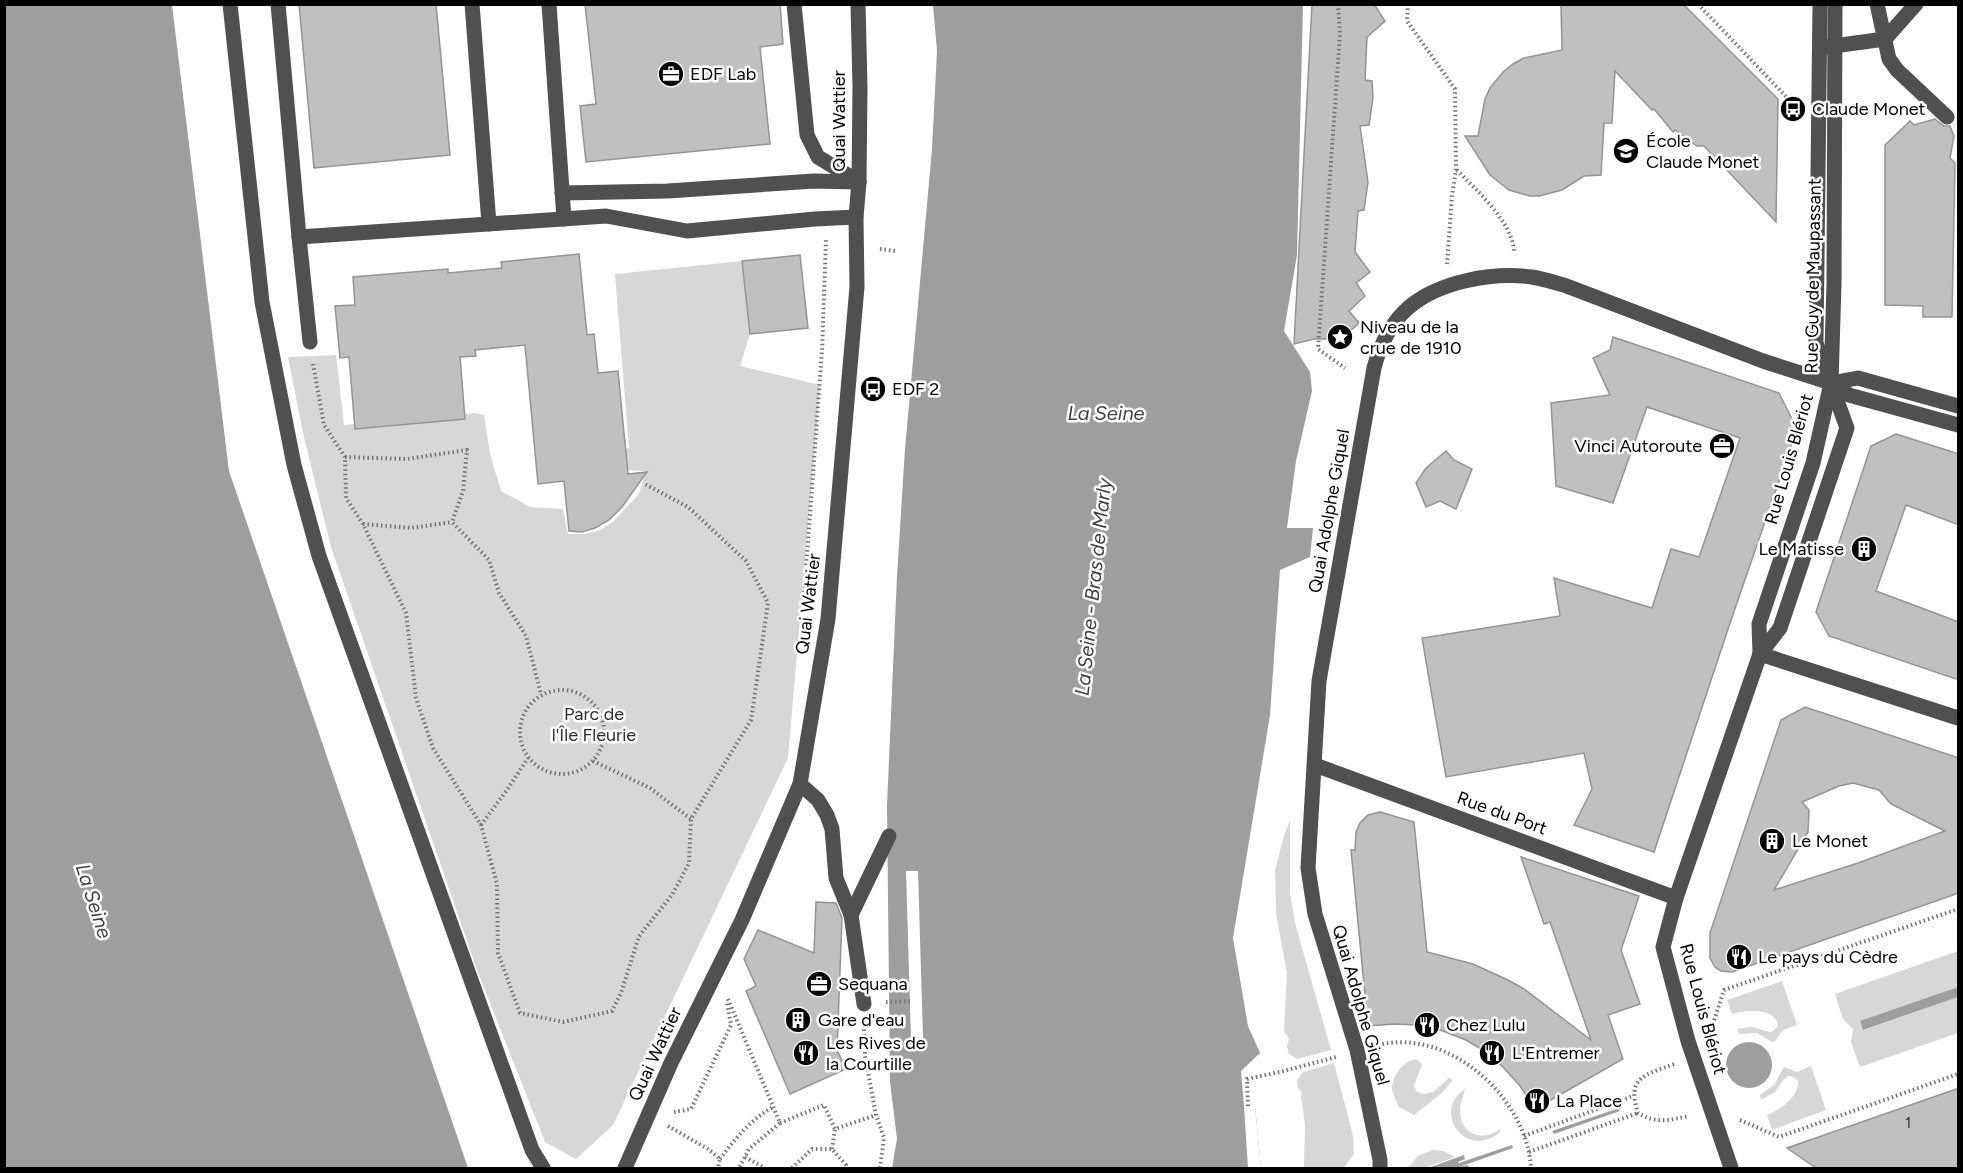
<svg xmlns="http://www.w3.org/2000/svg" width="1963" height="1173" font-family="Figtree,sans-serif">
<rect width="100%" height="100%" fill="#fff"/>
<!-- green -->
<g fill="#d7d7d7">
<path d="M742 261 750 334 740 366 820 385 788 758 613 1125 576 1159 545 1142 477 970 331 547 303 433 288 357 336 355 344 425 475 413 484 415 490 454 501 491 530 507 563 509 568 534H584L598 531 613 522 639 494 646 471 623 470 621 450 629 448 615 274Z"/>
<path d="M1290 820V893L1295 923 1331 1050 1297 1059 1289 1054 1287 1046 1289 1039 1284 1031 1287 974 1276 913 1275 871 1283 839Z"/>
<path d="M1958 951V987L1860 1022 1864 1030 1958 997V1033L1860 1067 1851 1042 1853 1029 1843 1019 1835 994Z"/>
<path d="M1782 981 1797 1025 1783 1030 1775 1041 1772 1042 1757 1033 1739 1034 1737 1029 1752 1027 1770 1032 1773 1031 1778 1026C1776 1007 1745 1010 1732 1014L1727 1000Z"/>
<path d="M1416 1059 1422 1064 1414 1086 1417 1092 1424 1094 1433 1092 1449 1078 1453 1080 1442 1093 1414 1115 1399 1107C1397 1102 1393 1095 1392 1089 1392 1075 1404 1061 1416 1059Z"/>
<path d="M1334 1063 1353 1136 1354 1154 1344 1168H1304L1305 1124 1301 1096 1302 1093 1298 1088 1297 1080 1303 1072Z"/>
<path d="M1811 1066 1826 1110 1772 1130 1767 1115C1780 1110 1799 1097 1798 1081L1794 1077 1789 1076 1784 1079 1775 1092 1761 1100 1760 1095 1774 1085 1784 1067 1797 1072Z"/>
<path d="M1465 1089C1464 1095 1460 1103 1460 1111 1460 1134 1483 1143 1500 1129V1132C1466 1161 1431 1111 1465 1089Z"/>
<path d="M1432 1150 1443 1151 1455 1157 1427 1167V1168H1408L1418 1156Z"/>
</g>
<!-- water -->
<g fill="#9e9e9e">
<path d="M5 4 172 5 229 471 468 1168H5Z"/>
<path d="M933 5H1303L1297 255 1284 331 1310 372 1312 391 1296 461 1287 528H1313L1310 557 1280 570 1270 715 1233 938 1248 1026 1260 1053 1241 1071 1244 1106H1255L1261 1168H892L897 1139 890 1082 887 806 897 576 905 449 932 149 937 51Z"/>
<path d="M1958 987V997L1863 1030 1860 1021Z"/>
<circle cx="1749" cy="1065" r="23"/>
<path d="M1619 1108 1620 1111 1554 1134 1552 1131Z"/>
<path d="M1512 1145 1513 1148 1459 1167 1468 1165 1469 1168H1428L1464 1155 1465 1159 1458 1162 1459 1163Z"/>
</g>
<!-- pier -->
<g fill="#fff">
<path d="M906 871H918L923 1038 911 1039Z"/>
<path d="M1244 1106H1255L1261 1168H1248Z"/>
</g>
<!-- building -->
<g fill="#c0c0c0" stroke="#949494" stroke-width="1.5" fill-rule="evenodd">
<path d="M299 4H436L450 155 314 168Z"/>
<path d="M585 4H780L783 44 760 47 770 144 586 162 580 106 596 104Z"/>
<path d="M1312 4H1374L1385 21 1367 37 1365 80 1372 81 1373 98 1369 125 1360 126 1368 182 1364 210 1358 211 1355 252 1370 272 1356 283 1365 296 1349 311 1359 323 1348 333 1334 339H1314L1294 344Z"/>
<path d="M1561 4H1683L1778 99 1776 222 1704 146H1697L1675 130 1673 132 1654 109 1652 110 1615 71 1612 123H1604L1601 175 1584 176 1562 190 1539 196H1530L1509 190 1490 175 1465 136H1478L1485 99 1490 88 1503 72 1513 64 1524 58 1562 50Z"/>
<path d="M1935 119 1944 126H1950L1954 136 1950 158 1955 163 1952 317H1923V306L1885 305V145L1910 121 1914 125Z"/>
<path d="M579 254 587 335 594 334 598 373 618 371 628 474 647 472 622 507 609 520 595 528 582 532 569 531 564 481 538 484 525 345 475 350 476 356 460 357 465 419 355 429 349 357 340 358 335 306 355 305 353 277 448 269V273L502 268 501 262Z"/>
<path d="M800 255 808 328 750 334 742 261Z"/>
<path d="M1613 337 1779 393 1797 429 1729 626 1654 852 1574 825 1592 789 1584 753 1446 777 1422 638 1560 616 1554 578 1652 608 1671 549 1699 557 1740 438 1647 407 1613 503 1556 486 1551 403 1610 395 1593 358 1610 350Z"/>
<path d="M1896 434 1959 454V525L1906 505 1876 591 1959 622V680L1829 636 1816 612 1871 446Z"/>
<path d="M1446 451 1454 460 1472 469 1456 509 1440 501 1426 507 1416 483 1426 468Z"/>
<path d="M1805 707 1959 758V893L1732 972 1721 971 1715 967 1710 958V933L1781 720ZM1853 783 1879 790 1891 804 1945 831 1858 863 1774 890 1808 832 1809 810 1802 802 1839 786Z"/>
<path d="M1380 812 1414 822 1427 952 1473 964 1508 980 1524 989 1591 1040 1550 922 1544 924 1521 857 1639 896 1621 950 1640 1004 1608 1015 1623 1059 1535 1109 1520 1086 1504 1068 1486 1052 1466 1040 1443 1031 1419 1025 1394 1024 1368 1026 1351 850H1355L1356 832 1360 823 1368 815Z"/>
<path d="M816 902 836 903 842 918 837 1050 846 1069 790 1094 746 991 756 986 744 959 758 930 814 953Z"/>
<path d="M1959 1088V1168H1816L1787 1148Z"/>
</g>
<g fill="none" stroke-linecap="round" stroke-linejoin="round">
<!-- path -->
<g stroke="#727272" stroke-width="4" stroke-dasharray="1.5 3" stroke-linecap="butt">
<path d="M1338 4 1340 34 1318 349 1345 368"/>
<path d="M1408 4 1407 21 1455 89 1456 169 1452 196 1447 264"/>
<path d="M1698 4 1795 106"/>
<path d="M1457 170C1476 190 1514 223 1514 253"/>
<path d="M880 249 895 251"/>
<path d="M313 364 324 425 345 457 346 498 363 524 406 613 416 698 433 748 481 825 497 884 498 953 520 1013 563 1022 612 1011 621 993 639 936 672 895 689 863 691 819 751 720 768 603 746 561 688 507 643 483"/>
<path d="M345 457 407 459 467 450 463 491 452 522 489 560 499 593 526 636 541 694"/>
<path d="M363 524 411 528 452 522"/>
<path d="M803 610 822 351 826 240"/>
<circle cx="562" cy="732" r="42"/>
<path d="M593 761 650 788 691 819"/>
<path d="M481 825 507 790 528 758"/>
<path d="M728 999 780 1123 749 1149 739 1168"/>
<path d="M886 1002 913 1001"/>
<path d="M864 1025 865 1056 876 1115 884 1138 880 1168"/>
<path d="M1710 1033 1724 990 1958 909"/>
<path d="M1378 1045C1449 1027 1527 1098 1531 1168"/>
<path d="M1674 1064C1645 1075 1626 1077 1638 1113 1656 1124 1670 1120 1689 1116"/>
<path d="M1248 1106 1247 1079 1284 1071 1336 1057"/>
<path d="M674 1112 691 1109 731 1025 727 1003"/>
<path d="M1740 1120 1779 1137 1958 1074"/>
<path d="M780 1123 824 1105 835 1129 876 1115"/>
<path d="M668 1126 708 1149 720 1159 718 1168"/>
<path d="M1524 1136 1633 1096"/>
<path d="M832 1149 835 1129"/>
<path d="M1529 1152 1638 1113"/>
<path d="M745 1157 765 1168"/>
<path d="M720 1159C735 1139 750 1120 773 1107"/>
<path d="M792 1168 812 1149H832L846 1165 845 1168"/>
</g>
<!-- minor -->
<g stroke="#505050" stroke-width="15">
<path d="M230 4 262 302 294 465 319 556 532 1150 543 1168"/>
<path d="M278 4 299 237 606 216 687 231 815 219 856 217"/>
<path d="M472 4 489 224"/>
<path d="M549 4 564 219"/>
<path d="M794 4 807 135 818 157 859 182"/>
<path d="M1877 4 1889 59 1897 70 1947 117"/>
<path d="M1826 47 1885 39 1916 4"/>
<path d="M562 193 668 191 814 181 859 182"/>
<path d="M299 237 310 342"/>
<path d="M1831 383 1858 378 1958 406"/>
<path d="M1760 654 1780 628 1847 428 1816 343 1820 4"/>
<path d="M1760 654 1958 718"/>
<path d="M1315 765 1676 898"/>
<path d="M800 784 818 800 827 815 832 829 836 878 851 915 864 1004"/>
<path d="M851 915 889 836"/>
<path d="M625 1168 671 1063 742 920 800 784 828 619 857 287 856 217 859 182 860 87 858 4"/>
<path d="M1380 1168V1160L1357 1050 1315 914 1308 868 1319 681 1374 368C1380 345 1390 324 1408 308 1439 281 1493 272 1532 277 1543 279 1553 282 1564 285L1763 361 1831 383 1849 395 1958 425"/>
<path d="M1731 1168 1688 1041 1663 947 1676 898 1760 654 1759 624 1813 463 1831 383 1834 284 1835 4"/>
</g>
</g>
<!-- icons -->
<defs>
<g id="office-disc" transform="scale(1.35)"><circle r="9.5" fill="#000" stroke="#fff"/><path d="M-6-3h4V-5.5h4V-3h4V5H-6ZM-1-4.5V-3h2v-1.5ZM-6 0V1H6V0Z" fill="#fff"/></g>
<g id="bus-disc" transform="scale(1.35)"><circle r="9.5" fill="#000" stroke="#fff"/><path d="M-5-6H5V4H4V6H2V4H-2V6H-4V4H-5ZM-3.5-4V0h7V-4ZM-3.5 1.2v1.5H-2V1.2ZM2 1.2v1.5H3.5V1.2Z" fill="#fff"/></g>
<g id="school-disc" transform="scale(1.35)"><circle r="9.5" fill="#000" stroke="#fff"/><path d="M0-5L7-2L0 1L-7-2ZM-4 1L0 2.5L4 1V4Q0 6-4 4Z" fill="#fff"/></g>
<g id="sight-disc" transform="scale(1.35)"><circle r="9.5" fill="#000" stroke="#fff"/><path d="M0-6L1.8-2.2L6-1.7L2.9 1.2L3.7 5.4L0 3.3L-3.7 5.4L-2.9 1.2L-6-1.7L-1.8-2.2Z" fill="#fff"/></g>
<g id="building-disc" transform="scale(1.35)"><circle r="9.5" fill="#000" stroke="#fff"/><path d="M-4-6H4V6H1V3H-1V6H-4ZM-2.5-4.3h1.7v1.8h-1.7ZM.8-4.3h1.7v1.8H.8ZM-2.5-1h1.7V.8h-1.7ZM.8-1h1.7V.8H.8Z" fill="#fff"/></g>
<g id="restaurant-disc" transform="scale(1.35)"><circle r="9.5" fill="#000" stroke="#fff"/><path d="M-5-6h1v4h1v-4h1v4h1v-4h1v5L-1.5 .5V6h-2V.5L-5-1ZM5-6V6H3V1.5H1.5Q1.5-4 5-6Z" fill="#fff"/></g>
</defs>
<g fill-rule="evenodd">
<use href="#office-disc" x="671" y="74"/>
<use href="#bus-disc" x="1793" y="109"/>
<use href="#school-disc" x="1626" y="151"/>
<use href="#sight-disc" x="1340" y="337"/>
<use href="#bus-disc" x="873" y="389"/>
<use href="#office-disc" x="1722" y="446"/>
<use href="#building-disc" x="1864" y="549"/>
<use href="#building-disc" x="1772" y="841"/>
<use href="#restaurant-disc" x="1739" y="957"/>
<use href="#office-disc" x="819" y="984"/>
<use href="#building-disc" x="798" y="1020"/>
<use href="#restaurant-disc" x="1427" y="1025"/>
<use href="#restaurant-disc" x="806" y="1053"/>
<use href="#restaurant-disc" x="1492" y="1053"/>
<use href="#restaurant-disc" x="1537" y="1101"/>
</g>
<g text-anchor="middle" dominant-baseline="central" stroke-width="5" stroke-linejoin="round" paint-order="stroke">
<!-- number labels -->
<g font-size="15" fill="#303030">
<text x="1908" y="1123">1</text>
</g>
<!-- poi labels -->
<g font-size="18" fill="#000" stroke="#fff" text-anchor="start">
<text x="690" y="74">EDF Lab</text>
<text x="1812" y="109">Claude Monet</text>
<text x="1646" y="141">École<tspan x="1646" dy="21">Claude Monet</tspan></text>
<text x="1360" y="327">Niveau de la<tspan x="1360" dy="21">crue de 1910</tspan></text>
<text x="892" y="389">EDF 2</text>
<text x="1702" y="446" text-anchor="end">Vinci Autoroute</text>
<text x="1844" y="549" text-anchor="end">Le Matisse</text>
<text x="1792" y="841">Le Monet</text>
<text x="1758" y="957">Le pays du Cèdre</text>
<text x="838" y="984">Sequana</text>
<text x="818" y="1020">Gare d'eau</text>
<text x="1446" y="1025">Chez Lulu</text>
<text x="826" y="1043">Les Rives de<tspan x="826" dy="21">la Courtille</tspan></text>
<text x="1512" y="1053">L'Entremer</text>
<text x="1556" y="1101">La Place</text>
</g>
<!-- street labels -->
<g font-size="18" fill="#000" stroke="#fff">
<text transform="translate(839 121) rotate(-90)">Quai Wattier</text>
<text transform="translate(1813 276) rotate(-89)">Rue Guy de Maupassant</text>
<text transform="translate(1789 459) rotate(-74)">Rue Louis Blériot</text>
<text transform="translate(1329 511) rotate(-80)">Quai Adolphe Giquel</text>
<text transform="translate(808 604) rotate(-83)">Quai Wattier</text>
<text transform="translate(1502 813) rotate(20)">Rue du Port</text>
<text transform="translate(1361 1005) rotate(74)">Quai Adolphe Giquel</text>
<text transform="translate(1703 1009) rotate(75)">Rue Louis Blériot</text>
<text transform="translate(655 1054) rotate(-65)">Quai Wattier</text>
</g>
<!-- park labels -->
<g font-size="18" fill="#2e2e2e" stroke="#fff">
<text x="594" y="714">Parc de<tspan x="594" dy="21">l'Île Fleurie</tspan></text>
</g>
<!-- water labels -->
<g font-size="20" font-style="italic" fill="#3f3f3f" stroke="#fff">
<text x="1106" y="413">La Seine</text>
<text transform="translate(1093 587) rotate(-84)">La Seine - Bras de Marly</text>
<text transform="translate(94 901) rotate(72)">La Seine</text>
</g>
</g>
<!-- border -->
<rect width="1963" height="1173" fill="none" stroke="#000000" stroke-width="12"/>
</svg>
